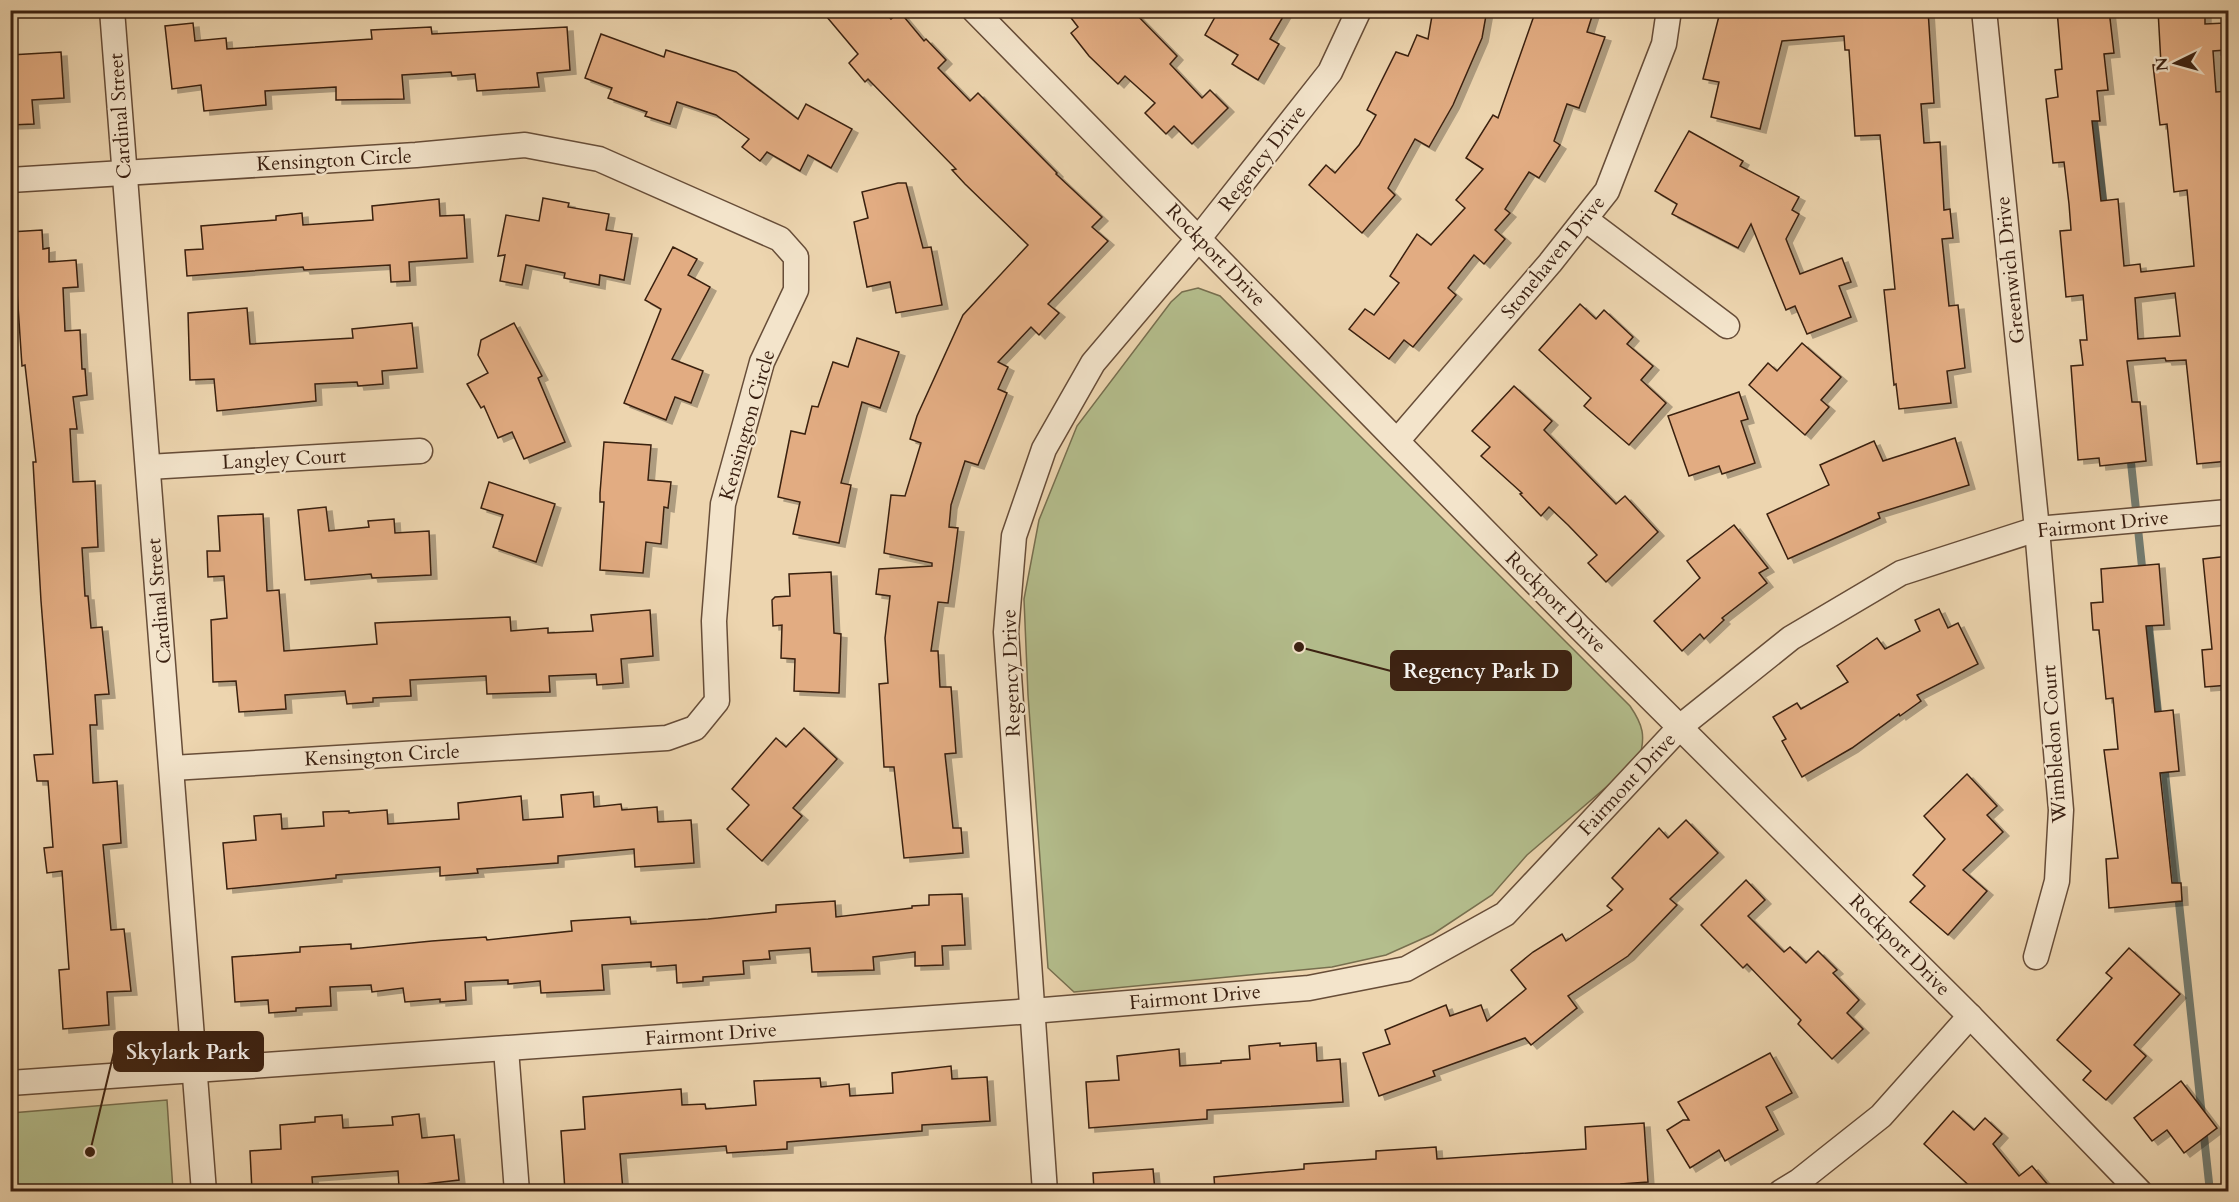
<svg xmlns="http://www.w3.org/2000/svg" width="2239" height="1202" font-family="Cardo,serif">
<defs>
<filter id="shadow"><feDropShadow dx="6" dy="4" stdDeviation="0" flood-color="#0004"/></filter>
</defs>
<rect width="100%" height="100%" fill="#edd5af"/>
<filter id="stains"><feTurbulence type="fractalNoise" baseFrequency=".00333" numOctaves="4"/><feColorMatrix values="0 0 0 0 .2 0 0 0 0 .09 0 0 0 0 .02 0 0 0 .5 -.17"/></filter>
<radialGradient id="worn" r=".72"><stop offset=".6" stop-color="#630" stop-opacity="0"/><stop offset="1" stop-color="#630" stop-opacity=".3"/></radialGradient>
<!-- green -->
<g fill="#b4be8d" stroke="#776f4f" stroke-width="1.5">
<path d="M1198 288 1220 296 1630 706C1643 725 1646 736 1639 759L1527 855 1492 895 1433 934 1386 955 1332 967 1074 992 1048 968 1028 695 1024 599 1039 520 1077 426 1171 302 1182 292Z"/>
<path d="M167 1100 173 1191H11V1113Z"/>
</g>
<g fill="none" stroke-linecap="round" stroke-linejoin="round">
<!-- stream -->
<g stroke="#737b6f" stroke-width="8">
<path d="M2093 113 2104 209"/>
<path d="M2130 453 2143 576"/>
<path d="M2148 617 2159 722"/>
<path d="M2164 764 2202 1116"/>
<path d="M2203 1127 2210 1192"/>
</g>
</g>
<!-- building -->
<g fill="#e2ac82" stroke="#3a2011" stroke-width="1.5" fill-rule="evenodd" filter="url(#shadow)">
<path d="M821 10H883L891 19 900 12 924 41 926 39 946 60 938 68 970 101 978 93 1057 173 1056 174 1102 217 1092 227 1108 241 1048 304 1059 313 1039 335 1031 327 998 362 1008 367 998 389 1007 393 978 465 965 461 951 505 949 527 958 528 953 567 948 603 938 602 931 651H938L940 687H951L956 753 945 754 953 828H961L963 853 904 858 894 767H884L879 684 888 683 885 638 890 596 876 594 879 569 932 566V563L884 553 891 495 905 496 921 443 910 439 917 416 963 315 1028 245 965 184 952 170 956 169 868 79 865 82 849 63 858 54Z"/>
<path d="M1065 10H1132L1177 56 1170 64 1202 98 1210 90 1228 108 1192 144 1174 126 1166 134 1145 113 1155 103 1125 76 1118 84 1089 56 1071 33 1078 27Z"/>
<path d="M1219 10H1287L1270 39 1279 44 1258 80 1232 64 1238 55 1205 35Z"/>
<path d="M1433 10H1487L1482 38 1453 105 1429 147 1415 139 1388 188 1395 195 1362 233 1309 185 1326 165 1335 173 1359 145 1376 115 1367 110 1396 52 1408 56 1417 35 1428 39Z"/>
<path d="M1536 10H1594L1587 32 1605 37 1579 108 1567 104 1554 141 1560 145 1539 178 1529 172 1505 209 1510 213 1495 230 1505 239 1484 264 1474 255 1448 288 1456 295 1413 347 1404 340 1389 359 1349 329 1365 309 1374 315 1399 283 1390 276 1417 234 1431 245 1465 208 1456 200 1483 169 1466 158 1493 115 1498 118Z"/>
<path d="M1733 10H1928L1934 103 1921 104 1924 143 1940 142 1944 210 1950 209 1953 238 1942 239 1949 306 1958 305 1965 368 1947 371 1951 403 1899 409 1896 384 1894 385 1884 290 1895 289 1880 135 1855 136 1849 50H1845L1844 36 1782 41 1760 129 1711 117 1719 82 1703 79 1720 12 1733 14Z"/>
<path d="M2057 10H2109L2114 53 2104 54 2108 90 2097 91 2100 121H2092L2101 201 2118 199 2124 266 2140 264 2141 272 2194 266 2187 190 2174 192 2167 124 2160 125 2153 65 2161 64 2158 10H2205V24L2225 23 2226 50 2213 51 2216 92 2229 91V461L2197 464 2186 360 2166 361 2165 358 2127 361 2132 402H2140L2146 461 2100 466 2099 458 2078 460 2071 366 2083 365 2080 340H2087L2083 295 2066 297 2060 231 2071 230 2069 204 2064 162 2053 163 2046 99 2058 97 2055 70 2062 69ZM2175 293 2180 336 2138 339 2135 298Z"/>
<path d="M193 23 195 41 226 38 227 49 372 39 371 30 431 27 432 34 567 27 570 70 537 73 539 87 477 91 475 74 452 76 451 72 402 75 404 99 336 100V87L265 91 266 105 204 111 201 85 172 89 165 26Z"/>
<path d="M601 34 664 57 666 50 736 72 798 119 806 104 852 129 831 168 808 155 800 171 767 152 760 161 742 147 749 139 716 115 677 102 670 124 645 116 647 112 608 98 612 88 585 78Z"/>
<path d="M61 52 64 98 32 100 34 124 10 125V55Z"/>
<path d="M1689 131 1743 161 1740 166 1799 197 1792 210 1799 214 1786 239 1800 274 1842 258 1851 282 1839 286 1851 317 1807 334 1795 306 1786 310 1751 224 1738 248 1672 214 1677 204 1655 191Z"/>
<path d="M898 183H906L923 248 931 247 942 305 896 313 890 282 867 287 854 222 868 218 862 192Z"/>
<path d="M543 198 569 203 568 207 609 214 606 230 632 234 624 280 600 275 599 285 564 278 565 273 526 265 522 285 500 281 505 255 498 256 506 215 539 221Z"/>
<path d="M439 199 440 216 464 215 467 258 409 262 410 281 391 282 390 265 304 270 303 267 187 276 185 250 203 249 201 226 276 220V216L302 213 303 225 373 220 372 206Z"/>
<path d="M42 230 43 249 49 248V262L76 260 78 287 63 288 65 331 80 330 82 369H85L87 395 73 397 77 429H70L73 482 95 481 98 547 82 548 85 596H88L91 628 102 627 109 694 95 695 97 725H90L93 783 117 781 121 843 103 845 111 930 124 929 131 991 107 992 109 1025 63 1029 59 970 69 969 62 871 47 873 44 848 53 847 48 781H37L34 755 53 754 41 601 33 462H36L25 365 22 366 17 291 10 292V232Z"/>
<path d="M673 247 697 259 688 275 710 287 672 359 703 371 691 403 675 397 666 420 624 403 661 309 645 300Z"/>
<path d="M1580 304 1596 319 1604 310 1633 337 1627 344 1653 366 1641 380 1666 403 1629 445 1584 406 1591 398 1539 350Z"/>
<path d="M247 308 250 344 353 338 352 329 412 323 417 368 382 371 383 384 358 386 357 382 315 384 316 401 217 411 214 379 190 380 188 313Z"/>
<path d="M514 323 542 376 538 378 565 442 524 459 512 432 498 438 484 406 481 408 467 384 488 373 478 355 481 340Z"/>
<path d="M857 338 899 352 880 408 862 402 841 483 851 485 839 543 793 534 800 502 778 497 791 431 805 434 812 406 818 407 833 362 848 367Z"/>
<path d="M1802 343 1841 377 1821 400 1829 407 1805 435 1749 385 1768 363 1777 371Z"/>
<path d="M1514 386 1552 421 1544 430 1616 504 1625 496 1658 532 1606 582 1588 563 1597 555 1568 525 1549 507 1541 516 1520 494 1522 493 1481 456 1490 447 1472 431Z"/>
<path d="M1739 392 1748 419 1741 421 1755 463 1722 474 1719 466 1689 476 1668 416Z"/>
<path d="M1955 438 1969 485 1878 513 1880 518 1788 559 1767 514 1829 485 1820 465 1874 441 1883 461Z"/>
<path d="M604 442 651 445 648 480 671 482 668 508 664 507 661 544 646 542 643 573 600 570 604 502H600V493Z"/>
<path d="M489 482 555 504 536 562 493 547 503 515 481 508Z"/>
<path d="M326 507 329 531 369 527 368 521 394 519 395 533 429 531 431 575 372 578 371 574 305 580 298 510Z"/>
<path d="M263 514 267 591 279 590 284 651 377 644 375 623 510 617 511 631 548 628V633L593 631 591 615 650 610 653 656 621 659 623 683 597 685 596 674 549 676 550 692 487 694 486 676 410 680 411 696 373 698V702L347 704 345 691 285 695 286 709 239 712 236 681 213 682 211 620 227 618 224 576 208 577 207 551H220L218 516Z"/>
<path d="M1734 525 1768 568 1759 573 1767 583 1722 618 1724 620 1704 639 1700 634 1682 651 1654 621 1700 578 1687 561Z"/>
<path d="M2229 556V685L2205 687 2202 650 2212 649 2203 559Z"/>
<path d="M2159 564 2164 625 2146 626 2155 712 2173 710 2179 771 2160 773 2172 883H2181L2182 901 2109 908 2106 859 2118 858 2104 750 2118 749 2113 698 2106 699 2099 630H2093L2091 603 2103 602 2101 569Z"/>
<path d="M831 572 834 633 841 634 839 693 794 691 795 659 781 658 782 625 773 626 772 600 775 597 790 596 789 574Z"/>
<path d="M1939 609 1948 628 1958 623 1978 664 1917 695 1921 701 1900 716 1899 714 1852 748 1802 777 1782 741 1786 739 1773 717 1797 703 1801 709 1848 682 1837 666 1877 638 1885 649 1920 631 1915 620Z"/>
<path d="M804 728 837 759 793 808 802 816 762 861 727 829 749 805 732 789 776 738 786 747Z"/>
<path d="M1967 774 1997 806 1987 815 2003 832 1963 870 1987 891 1948 935 1910 902 1925 886 1913 875 1945 839 1924 816Z"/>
<path d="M593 792 594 807 621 804 622 810 657 807 658 822 691 820 694 863 635 867 634 849 558 856V863L477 869 478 873 440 876V867L336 875V878L227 889 223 843 256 840 254 816 281 814 282 829 324 826 323 812 349 811V813L387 810 388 824 459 819 458 803 521 796 523 820 563 817 561 795Z"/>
<path d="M1686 820 1718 853 1670 899 1677 905 1628 956 1568 996 1577 1008 1531 1045 1525 1038 1433 1071 1435 1076 1379 1096 1363 1053 1390 1044 1385 1030 1446 1005 1450 1016 1481 1005 1487 1021 1526 989 1511 970 1533 952 1562 934 1566 941 1612 910 1607 906 1623 889 1612 878 1659 828 1668 838Z"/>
<path d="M1746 880 1765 900 1748 916 1784 952 1790 947 1806 963 1818 951 1837 970 1833 973 1859 1000 1847 1013 1863 1029 1832 1059 1798 1024 1801 1020 1747 964 1743 968 1701 925Z"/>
<path d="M962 894 965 945 942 946 943 965 915 966V952L873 957 874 970 812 972 810 948 769 951 770 959 743 961 744 974 703 977V981L677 983 676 965 651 967V962L602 965 604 990 541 993 540 981 508 984V980L465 982 466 1000 440 1002V999L405 1002 403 988 372 992 371 985 330 987 331 1006 296 1008V1011L269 1013 268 1000 235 1002 232 957 300 952V947L351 944V949L432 941 486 937 487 940 572 931 571 921 630 917 631 924 708 919 776 912V905L835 901 836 917 912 908V906L929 905V895Z"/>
<path d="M2129 948 2180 994 2134 1045 2146 1056 2106 1100 2083 1080 2091 1071 2057 1040 2112 978 2106 973Z"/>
<path d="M1280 1043V1046L1316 1043 1317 1061 1340 1059 1343 1102 1207 1110V1119L1089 1128 1086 1082 1119 1080 1117 1056 1179 1049 1180 1066 1221 1063V1061L1250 1059 1249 1046Z"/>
<path d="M1770 1053 1792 1093 1766 1107 1778 1130 1725 1161 1719 1150 1690 1168 1667 1130 1683 1120H1689L1678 1102Z"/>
<path d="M951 1066 952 1079 987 1077 990 1121 922 1125V1131L787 1142V1149L727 1153 726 1146 620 1154 623 1191H565L561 1131 585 1129 583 1097 681 1089 682 1105 705 1104 706 1109 756 1105 754 1081 820 1078 821 1087 849 1084 850 1096 893 1093 892 1073Z"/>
<path d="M2181 1081 2217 1128 2184 1153 2167 1130 2152 1141 2134 1118Z"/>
<path d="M1953 1111 1974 1130 1985 1118 2002 1134 1993 1144 2019 1176 2032 1166 2053 1191H1975L1924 1144Z"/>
<path d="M419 1114 422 1138 454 1135 459 1180 399 1187 398 1171 312 1177 313 1191H252L250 1151 281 1149 280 1125 315 1122V1117L342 1115 343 1128 393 1125 392 1117Z"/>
<path d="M1644 1123 1648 1182 1621 1184 1622 1191H1215L1214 1177 1304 1169V1164L1376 1159V1151L1436 1147 1437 1159 1586 1149 1585 1127Z"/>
<path d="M1153 1169 1155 1191H1094L1093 1173Z"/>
</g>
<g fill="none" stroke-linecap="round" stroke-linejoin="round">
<!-- minor casing -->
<g stroke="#674d38" stroke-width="27">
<g id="minor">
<path d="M112 10 204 1192"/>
<path d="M974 10 1579 627 1970 1016 2140 1192"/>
<path d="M1984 10 2037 529 2061 810 2057 881 2036 957"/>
<path d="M10 180 416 155 525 145 599 159 780 239 796 257V290L762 362 723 504 714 621 717 701 695 728 667 738 172 768"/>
<path d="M1585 219 1727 326"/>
<path d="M1397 441 1550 263 1607 191 1664 44 1669 10"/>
<path d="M148 467 420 451"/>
<path d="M506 1049 517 1192"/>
<path d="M10 1083 1032 1011 1309 988 1406 969 1505 914 1681 726 1791 638 1901 573 2037 529 2228 512"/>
<path d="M1045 1192 1006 632 1014 536 1044 449 1093 363 1199 238 1330 72 1359 10"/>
<path d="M1781 1192 1799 1181 1881 1116 1970 1016"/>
</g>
</g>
<!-- minor -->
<use href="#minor" stroke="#f3e4cb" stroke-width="24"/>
</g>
<g text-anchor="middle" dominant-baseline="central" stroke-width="4.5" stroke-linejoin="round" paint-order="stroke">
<!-- street labels -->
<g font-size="20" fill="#3a2011" stroke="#f3e4cb">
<text transform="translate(120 116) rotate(-94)">Cardinal Street</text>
<text transform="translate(1262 158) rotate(-52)">Regency Drive</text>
<text transform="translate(334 160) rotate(-3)">Kensington Circle</text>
<text transform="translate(1216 255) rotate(46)">Rockport Drive</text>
<text transform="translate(1553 257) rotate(-51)">Stonehaven Drive</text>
<text transform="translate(2010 270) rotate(-96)">Greenwich Drive</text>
<text transform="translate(747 425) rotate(-74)">Kensington Circle</text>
<text transform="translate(284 459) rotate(-3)">Langley Court</text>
<text transform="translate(2103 524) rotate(-6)">Fairmont Drive</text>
<text transform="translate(159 601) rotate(-95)">Cardinal Street</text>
<text transform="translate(1556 602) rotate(45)">Rockport Drive</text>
<text transform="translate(1011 673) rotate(-92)">Regency Drive</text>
<text transform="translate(2054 744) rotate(-94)">Wimbledon Court</text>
<text transform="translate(382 755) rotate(-3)">Kensington Circle</text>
<text transform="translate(1627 784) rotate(-47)">Fairmont Drive</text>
<text transform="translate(1900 945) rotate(45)">Rockport Drive</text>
<text transform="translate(1195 997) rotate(-5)">Fairmont Drive</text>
<text transform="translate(711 1034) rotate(-4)">Fairmont Drive</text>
</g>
</g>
<!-- callouts -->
<path fill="none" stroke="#3a2011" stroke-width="2" d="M1299 647L1391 671M90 1152L114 1052"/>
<g fill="#3a2011" stroke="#f3e4cb" stroke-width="2">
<circle cx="1299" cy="647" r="6"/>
<circle cx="90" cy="1152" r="6"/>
</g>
<g fill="#3a2011" stroke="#3a2011" stroke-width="2">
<rect x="1391" y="651" width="180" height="39" rx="6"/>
<rect x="114" y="1032" width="149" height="39" rx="6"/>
</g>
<g font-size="21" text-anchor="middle" font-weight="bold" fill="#fff">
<text x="1481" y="678">Regency Park D</text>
<text x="188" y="1059">Skylark Park</text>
</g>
<!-- margin -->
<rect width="2239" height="1202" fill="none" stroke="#edd5af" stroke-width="36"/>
<rect x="12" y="12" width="2215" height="1178" fill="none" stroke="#3a2011" stroke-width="3"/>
<rect x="18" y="18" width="2203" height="1166" fill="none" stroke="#3a2011" stroke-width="1.5"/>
<!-- north arrow -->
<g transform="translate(2176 63) rotate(265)" stroke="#f3e4cb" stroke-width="4.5" paint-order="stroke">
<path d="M0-4.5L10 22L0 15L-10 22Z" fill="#3a2011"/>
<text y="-9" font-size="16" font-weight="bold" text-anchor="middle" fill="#3a2011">N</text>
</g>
<rect width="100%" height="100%" filter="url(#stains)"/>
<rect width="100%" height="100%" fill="url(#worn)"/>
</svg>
